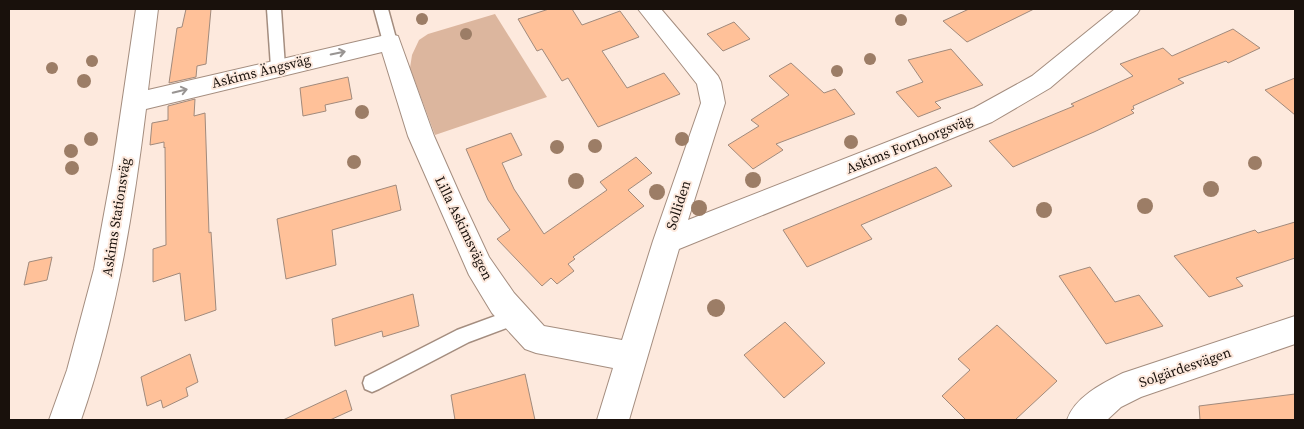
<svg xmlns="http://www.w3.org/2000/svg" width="1304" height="429" font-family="'Source Serif 4',serif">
<rect width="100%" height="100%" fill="#fde9dd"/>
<!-- green -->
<path fill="#dcb69e" d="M495 14 547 97 435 135 410 68 412 55 419 40 428 34Z"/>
<!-- building -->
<g fill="#ffc199" stroke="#a18a7c">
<path d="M186 9H211L206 64 197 66 196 77 169 83 177 28 182 27Z"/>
<path d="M549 9H572L582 25 620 11 639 37 602 51 627 88 664 73 680 94 598 127 568 78 562 81 542 49 537 51 518 19Z"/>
<path d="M969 9H1034L967 42 943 21Z"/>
<path d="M734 22 750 39 723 51 707 34Z"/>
<path d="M1233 29 1260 48 1228 63 1226 61 1178 79 1184 83 1133 106 1134 109 1131 110 1134 113 1094 132 1013 167 989 141 1074 106 1071 104 1133 76 1120 64 1163 48 1172 56Z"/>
<path d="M951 49 983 85 935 102 941 108 918 117 896 92 923 82 908 60Z"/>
<path d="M791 63 824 93 835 89 855 114 776 144 783 150 753 169 728 145 759 126 751 120 789 95 769 76Z"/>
<path d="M348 77 352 99 325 105 326 111 303 116 300 88Z"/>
<path d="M1295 78V115L1265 90Z"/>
<path d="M195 99 194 116 205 113 209 233 211 232 216 310 185 321 180 273 153 282V249L166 245 165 147 164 148V142L150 145 152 123 168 120V106Z"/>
<path d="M511 133 522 155 502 163 514 189 544 234 607 190 600 182 636 157 652 173 628 190 644 206 573 257 575 259 568 264 574 271 557 284 551 278 542 286 497 239 510 230 488 200 466 149Z"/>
<path d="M936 167 952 186 861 225 872 239 807 267 783 230Z"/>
<path d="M396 185 401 210 332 230 336 265 286 279 277 219Z"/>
<path d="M1295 222V258L1236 278 1243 286 1209 297 1174 256 1255 230 1258 233Z"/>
<path d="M52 257 47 280 24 285 29 262Z"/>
<path d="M1090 267 1115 302 1139 295 1163 326 1106 344 1059 276Z"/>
<path d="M413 294 419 326 383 337 382 331 335 346 332 319Z"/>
<path d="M785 322 825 363 784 398 744 355Z"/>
<path d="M997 325 1057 381 1015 420H966L942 396 970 370 958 359Z"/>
<path d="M190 354 198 382 186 388 188 396 163 408 161 400 147 406 141 377Z"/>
<path d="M525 374 535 420H455L451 395Z"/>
<path d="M346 390 352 410 330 420H283Z"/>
<path d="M1295 394V420H1200L1199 406Z"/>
</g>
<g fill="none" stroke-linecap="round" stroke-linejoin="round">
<!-- lane casing -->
<g stroke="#a48d7f" stroke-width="3">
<g id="lane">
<path d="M267 9H281L285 67 283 71H273L271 67Z"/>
<path d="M374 9H388L397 42 395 45H385L383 42Z"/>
<path d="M514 309 520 311 523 317 520 323 469 342 379 389 372 392 365 389 363 383 365 377 457 330Z"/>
</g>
</g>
<!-- street casing -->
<g stroke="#a48d7f" stroke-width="2">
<g id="street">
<path d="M136 9H158L148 90 390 34 398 36 434 136 461 197 489 257 514 293 544 326 622 340 653 241 701 103 697 84 638 9H661L718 76 721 82 725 103 688 220 974 108 1032 76 1115 9H1140L1137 14 1050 88 992 122 679 249 629 420H597L613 368 536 353 525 349 492 313 469 275 408 136 382 52 146 109C133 215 116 319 81 420H49L67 370 94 269 113 165Z"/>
<path d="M1295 316V344L1141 397 1121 407 1107 420H1067C1075 397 1101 384 1123 373Z"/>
</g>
</g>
<!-- lane -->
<use href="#lane" fill="#fff" fill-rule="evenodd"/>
<!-- street -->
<use href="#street" fill="#fff" fill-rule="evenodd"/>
</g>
<!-- trees -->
<g fill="#9c7d66">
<circle cx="422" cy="19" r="6"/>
<circle cx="901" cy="20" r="6"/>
<circle cx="466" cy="34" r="6"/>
<circle cx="870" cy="59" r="6"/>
<circle cx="92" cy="61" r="6"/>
<circle cx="52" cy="68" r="6"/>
<circle cx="837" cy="71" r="6"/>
<circle cx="84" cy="81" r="7"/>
<circle cx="362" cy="112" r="7"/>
<circle cx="91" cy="139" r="7"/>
<circle cx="682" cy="139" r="7"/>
<circle cx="851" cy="142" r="7"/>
<circle cx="595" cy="146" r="7"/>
<circle cx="557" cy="147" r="7"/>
<circle cx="71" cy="151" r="7"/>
<circle cx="354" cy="162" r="7"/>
<circle cx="1255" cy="163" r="7"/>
<circle cx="72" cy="168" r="7"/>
<circle cx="753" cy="180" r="8"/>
<circle cx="576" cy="181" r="8"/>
<circle cx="1211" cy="189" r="8"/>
<circle cx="657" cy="192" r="8"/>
<circle cx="1145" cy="206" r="8"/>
<circle cx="699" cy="208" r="8"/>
<circle cx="1044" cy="210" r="8"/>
<circle cx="716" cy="308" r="9"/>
</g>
<!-- one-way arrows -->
<defs><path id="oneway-shaft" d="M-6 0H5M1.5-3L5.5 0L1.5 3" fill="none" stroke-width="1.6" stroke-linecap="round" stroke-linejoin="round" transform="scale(1.25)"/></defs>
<g stroke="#989492">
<use href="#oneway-shaft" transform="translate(338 53) rotate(-12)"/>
<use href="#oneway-shaft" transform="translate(180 91) rotate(-14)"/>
</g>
<g text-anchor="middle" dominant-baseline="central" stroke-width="4" stroke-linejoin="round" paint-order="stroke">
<!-- street labels -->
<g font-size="14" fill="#19110c" stroke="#fde9dd">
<text transform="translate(261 71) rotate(-14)">Askims Ängsväg</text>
<text transform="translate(909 144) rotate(-22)">Askims Fornborgsväg</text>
<text transform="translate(678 205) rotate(-72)">Solliden</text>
<text transform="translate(116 217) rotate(-81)">Askims Stationsväg</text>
<text transform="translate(464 228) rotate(64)">Lilla Askimsvägen</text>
<text transform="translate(1185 367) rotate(-19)">Solgärdesvägen</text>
</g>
</g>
<!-- border -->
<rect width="1304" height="429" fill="none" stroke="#19110c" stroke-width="20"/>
</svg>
